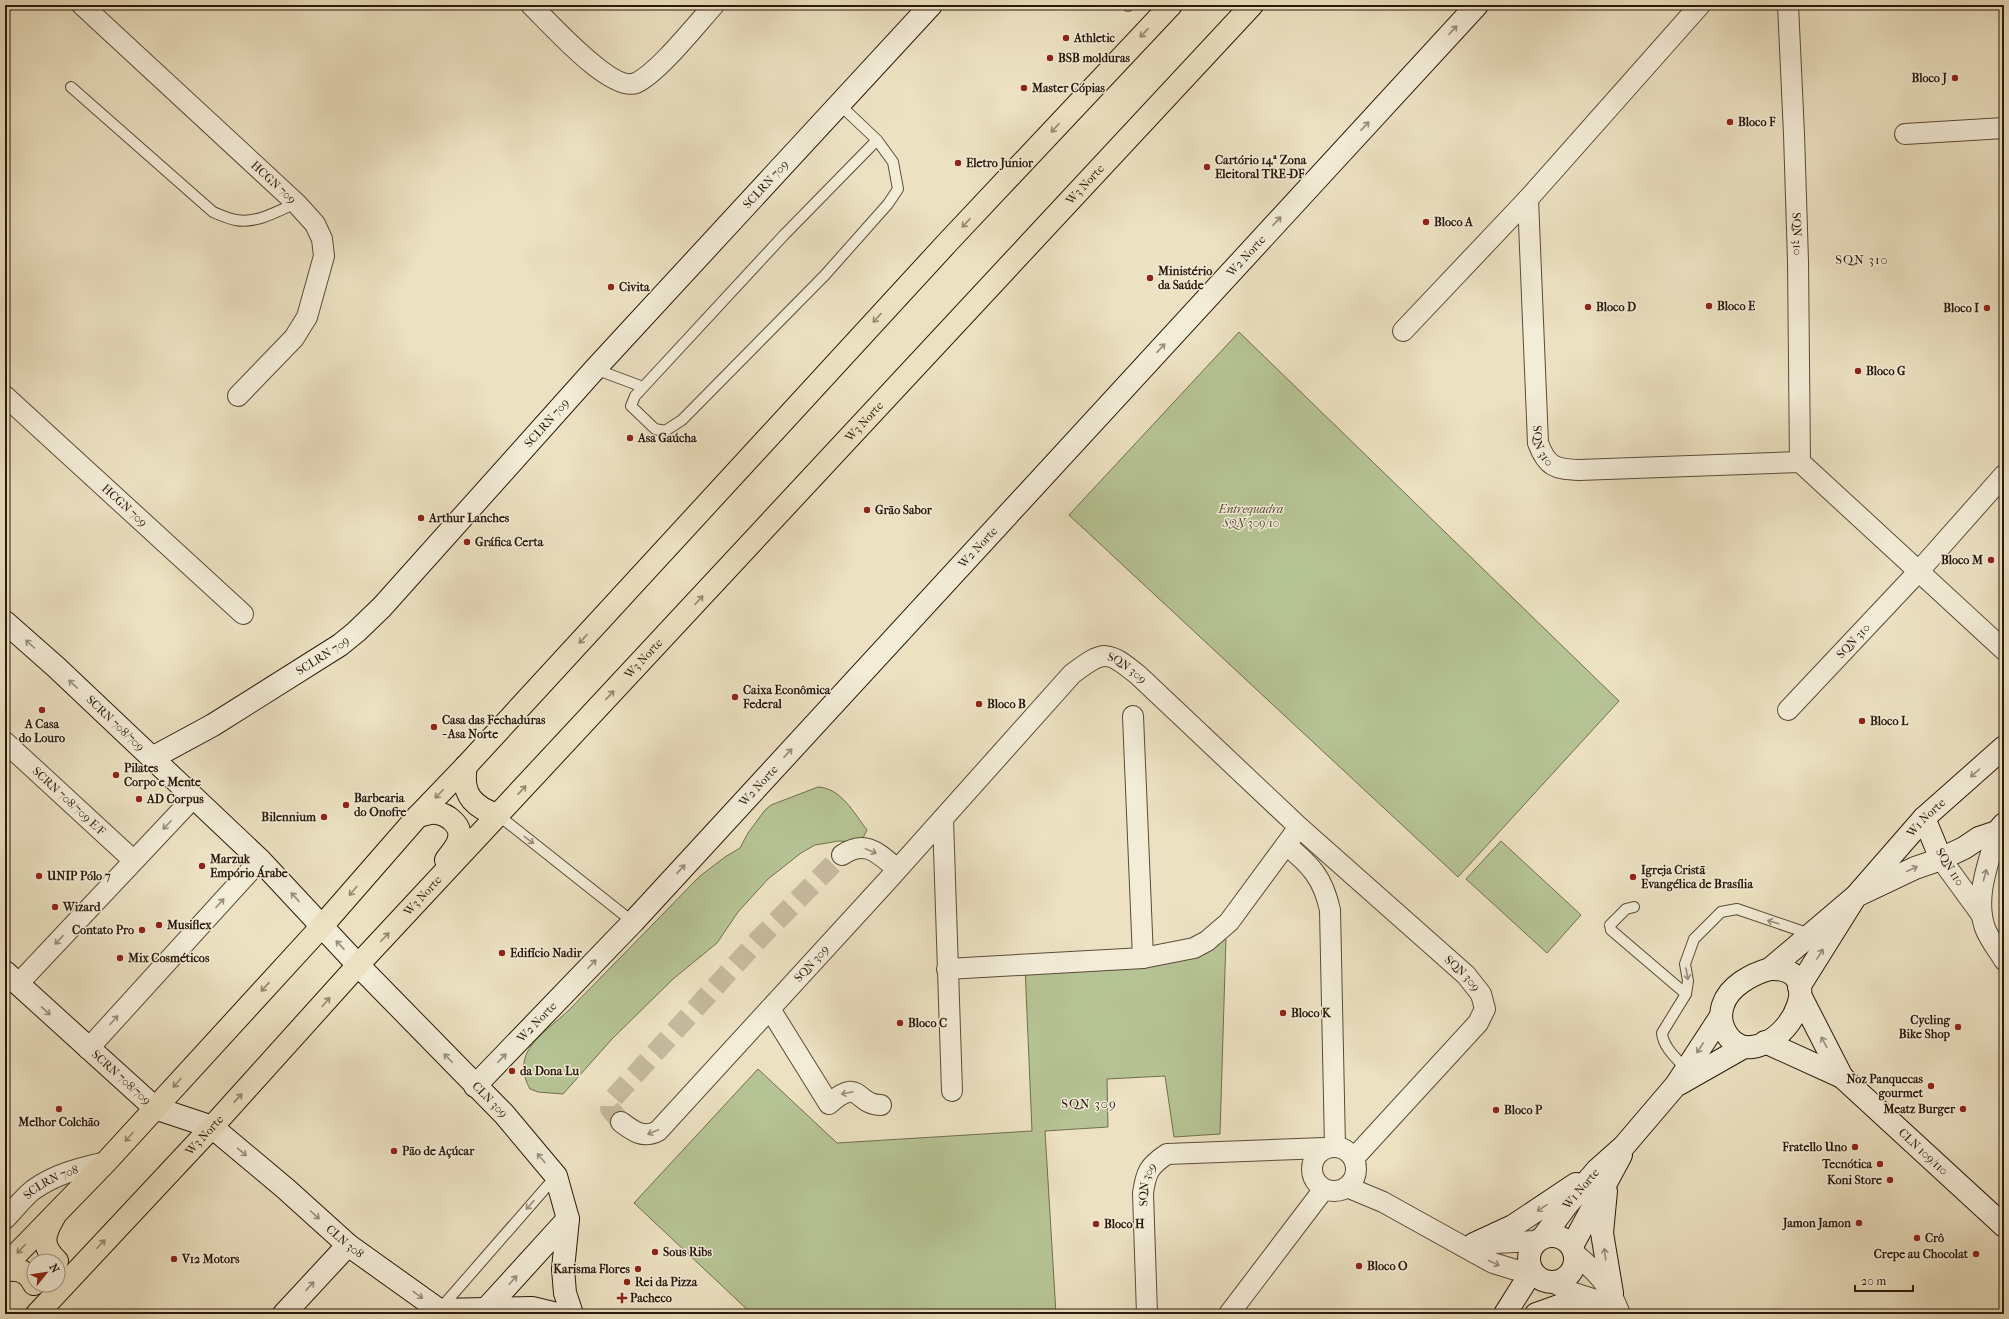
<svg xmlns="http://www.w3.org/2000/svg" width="2009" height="1319" font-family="'IM FELL French Canon',serif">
<rect width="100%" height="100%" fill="#ece1c1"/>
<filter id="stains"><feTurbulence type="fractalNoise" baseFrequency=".005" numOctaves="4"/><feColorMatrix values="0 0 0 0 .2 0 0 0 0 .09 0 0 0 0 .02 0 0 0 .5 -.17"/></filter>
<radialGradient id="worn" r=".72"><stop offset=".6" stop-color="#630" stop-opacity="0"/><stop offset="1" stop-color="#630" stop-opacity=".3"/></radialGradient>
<!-- green -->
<g fill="#b6c394" stroke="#706e50">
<path d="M1239 332 1619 701 1458 877 1069 515Z"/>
<path d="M818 787C841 788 854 813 867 830L863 838 856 842 839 841 815 845 801 853 768 879 738 912 717 943 673 979 612 1039 563 1094 538 1092 530 1089C509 1051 545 1033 569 1010L700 876 725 857 740 848 748 833 765 810 771 805Z"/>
<path d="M1501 841 1581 915 1547 953 1466 879Z"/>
<path d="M1226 937 1220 1134 1174 1137 1165 1076 1107 1079 1108 1127 1045 1131 1056 1314H752L634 1203 758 1069 837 1143 1032 1131 1025 966Z"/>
</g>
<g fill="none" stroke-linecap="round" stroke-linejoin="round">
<!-- street-tunnel -->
<path stroke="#c5b99d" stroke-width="20" stroke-dasharray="20 10" stroke-linecap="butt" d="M621 1122 610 1109V1102L759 939 842 855"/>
<!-- lane casing -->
<g stroke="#5b4b39" stroke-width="12">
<g id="lane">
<path d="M1127 5 1128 6"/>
<path d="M71 87 213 212C220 215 229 219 236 220 256 224 278 211 296 203"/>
<path d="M839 104 877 140 893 162 898 189 888 204 825 275 682 420 665 431 655 429 631 406 635 396 784 235 877 140"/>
<path d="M595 369 643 387"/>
<path d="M498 815 633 922"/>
<path d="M1634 907 1626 909 1610 925 1611 930 1686 994"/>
<path d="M1686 1069C1677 1059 1663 1047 1662 1033L1686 994 1688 981 1685 964 1694 939 1721 912 1737 909 1810 934"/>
<path d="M440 1309 556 1176"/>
</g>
</g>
<!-- street casing -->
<g stroke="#5b4b39" stroke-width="22">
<g id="street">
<path id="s1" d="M82 5 296 203 315 224 322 239 324 256 307 317 294 338 238 396"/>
<path d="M531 5C549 22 611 93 636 83 658 73 696 25 714 5"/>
<path id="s2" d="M1788 5 1794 134 1798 261 1800 462"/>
<path d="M1905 134 2004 128"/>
<path id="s3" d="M1528 199 1538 443C1547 467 1555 469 1579 470L1800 462 2004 650"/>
<path d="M1403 331 1528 199 1700 5"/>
<path id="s4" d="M5 396 243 614"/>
<path id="s5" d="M1788 710 1918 572 2004 475"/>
<path d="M1133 716 1143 958"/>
<path id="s6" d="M5 742 133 860"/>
<path d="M943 819 952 1091"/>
<path d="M1997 832C1989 862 1974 897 1985 928 1989 939 1998 950 2004 960"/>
<path d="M1286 845C1311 865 1323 878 1330 910L1335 1146"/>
<path d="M842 855C866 839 878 853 897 869"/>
<path d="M1941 859 1981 914"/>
<path d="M947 969 1143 958 1194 948 1207 941 1229 922 1299 827"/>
<path d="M18 984 194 797"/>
<path d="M770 1009 829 1104C861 1076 855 1105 881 1105"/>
<path d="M88 1049 260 860"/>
<path id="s7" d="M621 1122C633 1131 643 1139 658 1131L888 880 1072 674C1104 650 1107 650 1138 675L1299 827 1466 975 1481 994 1485 1009 1478 1023 1354 1158"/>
<circle cx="1334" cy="1169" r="22"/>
<path d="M1347 1187 1383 1202 1493 1263 1516 1270 1531 1269"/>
<path id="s8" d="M5 1219C14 1210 23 1198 33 1190 55 1174 80 1168 106 1162"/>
<path d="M1474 1244 1536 1241"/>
<path d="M1574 1253C1599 1274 1608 1283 1620 1314"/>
<path d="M1553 1282 1571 1292 1599 1301"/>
<path id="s9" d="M1147 1314 1143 1193C1146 1172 1149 1166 1167 1154L1325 1148"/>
<path d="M1229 1314 1324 1189"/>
</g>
</g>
<!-- secondary casing -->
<g stroke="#2b190c" stroke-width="24">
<g id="secondary">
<path id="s10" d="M5 622 56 667 260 860 358 965 504 1114 556 1176 568 1219 563 1269 565 1293 572 1314"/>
<path id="s11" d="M152 758 213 725 340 645 356 632 382 607 595 369 931 5"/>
<path d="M1924 818 1941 859"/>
<path id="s12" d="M1770 969 1856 896 1924 818 2004 747"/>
<path d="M1770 969C1826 966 1795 1042 1752 1047 1731 1050 1716 1025 1723 1005 1729 986 1752 974 1770 969Z"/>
<path id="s13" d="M5 972 155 1108 212 1127 286 1189 348 1245 439 1310 532 1308 557 1314"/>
<path d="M1799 987 1856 896 1915 868 1941 859 1964 848 1979 838 1997 832 2004 824"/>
<path d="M1801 997 1842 1077"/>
<path id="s14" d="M1765 1042 1842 1077 2004 1226"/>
<path d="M1679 1084 1744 1047"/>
<path id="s15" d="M475 1086 633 922 1477 5"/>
<path d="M1606 1191 1602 1233 1612 1293"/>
<circle cx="1552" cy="1259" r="23"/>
<path id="s16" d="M1544 1236 1566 1206 1597 1170 1624 1146 1676 1085 1721 1016"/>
<path d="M1474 1244 1513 1226 1576 1184"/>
<path d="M1572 1246 1621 1155"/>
<path d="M486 1309 568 1219"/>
<path d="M284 1314 348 1245"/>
<path d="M1505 1314 1532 1271"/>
<path d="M1536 1314 1564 1304 1600 1302"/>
</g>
</g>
<!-- primary casing -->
<g stroke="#2b190c" stroke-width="24">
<g id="primary">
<path d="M466 766C461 793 472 807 498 815"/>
<path d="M418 816C423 815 431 812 436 813 448 814 462 826 459 838 458 846 450 854 446 860"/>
<path d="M54 1217C43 1236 41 1245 57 1261"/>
<path d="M5 1266 106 1162 322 926 418 816 466 766 947 243 1171 5"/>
<path d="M5 1271C18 1267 28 1272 34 1284"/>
<path id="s17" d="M37 1314 212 1127 358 965 1252 5"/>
</g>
</g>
<!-- lane -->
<use href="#lane" stroke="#f3ecd7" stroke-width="10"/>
<!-- street -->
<use href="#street" stroke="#f3ecd7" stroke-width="20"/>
<!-- secondary -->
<use href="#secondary" stroke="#f3ecd7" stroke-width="22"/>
<!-- primary -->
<use href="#primary" stroke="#ece1c1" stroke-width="22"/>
</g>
<!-- one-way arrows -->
<defs><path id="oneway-shaft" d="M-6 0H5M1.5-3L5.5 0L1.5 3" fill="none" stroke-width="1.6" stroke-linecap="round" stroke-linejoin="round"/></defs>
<g stroke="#998d7c">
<use href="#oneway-shaft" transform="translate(1453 30) rotate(-47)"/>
<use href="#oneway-shaft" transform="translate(1365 126) rotate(-47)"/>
<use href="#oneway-shaft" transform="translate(1277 221) rotate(-47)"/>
<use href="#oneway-shaft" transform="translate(1161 348) rotate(-47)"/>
<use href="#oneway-shaft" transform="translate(30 644) rotate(-138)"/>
<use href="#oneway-shaft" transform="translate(73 684) rotate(-137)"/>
<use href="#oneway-shaft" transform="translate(788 753) rotate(-47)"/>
<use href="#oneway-shaft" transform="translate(1975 773) rotate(139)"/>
<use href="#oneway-shaft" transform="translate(167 825) rotate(134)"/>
<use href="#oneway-shaft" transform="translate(529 840) rotate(38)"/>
<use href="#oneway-shaft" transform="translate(871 851) rotate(23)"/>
<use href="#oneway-shaft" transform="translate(681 869) rotate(-47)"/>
<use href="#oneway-shaft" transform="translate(1912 869) rotate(-24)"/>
<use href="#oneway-shaft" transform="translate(1985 875) rotate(-75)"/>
<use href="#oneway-shaft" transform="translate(295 897) rotate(-133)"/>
<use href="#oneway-shaft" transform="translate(220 903) rotate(-48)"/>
<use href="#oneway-shaft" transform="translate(1773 922) rotate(-163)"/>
<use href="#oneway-shaft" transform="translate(59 940) rotate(133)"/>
<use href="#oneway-shaft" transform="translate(340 945) rotate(-133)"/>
<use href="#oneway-shaft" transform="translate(1820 954) rotate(-58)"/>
<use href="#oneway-shaft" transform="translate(592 964) rotate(-46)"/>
<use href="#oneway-shaft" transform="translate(1687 974) rotate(80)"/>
<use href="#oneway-shaft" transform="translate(46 1011) rotate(43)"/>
<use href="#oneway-shaft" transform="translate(114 1020) rotate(-48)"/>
<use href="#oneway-shaft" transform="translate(1824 1042) rotate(-118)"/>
<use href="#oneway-shaft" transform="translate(1700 1048) rotate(123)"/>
<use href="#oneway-shaft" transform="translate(448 1058) rotate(-134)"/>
<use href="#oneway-shaft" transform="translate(502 1058) rotate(-46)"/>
<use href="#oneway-shaft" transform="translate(847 1093) rotate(168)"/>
<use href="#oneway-shaft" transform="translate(653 1132) rotate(157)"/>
<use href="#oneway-shaft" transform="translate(242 1152) rotate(40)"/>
<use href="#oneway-shaft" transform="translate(541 1158) rotate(-130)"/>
<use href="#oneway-shaft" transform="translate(530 1205) rotate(132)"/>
<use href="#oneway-shaft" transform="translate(1542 1208) rotate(146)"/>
<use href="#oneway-shaft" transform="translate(315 1215) rotate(42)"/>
<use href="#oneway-shaft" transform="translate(1605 1254) rotate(-97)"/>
<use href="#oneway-shaft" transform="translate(1494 1263) rotate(25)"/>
<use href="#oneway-shaft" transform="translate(513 1280) rotate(-48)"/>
<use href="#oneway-shaft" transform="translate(310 1286) rotate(-47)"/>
<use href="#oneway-shaft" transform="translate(418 1295) rotate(36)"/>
</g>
<g stroke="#958770">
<use href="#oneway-shaft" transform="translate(1144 33) rotate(133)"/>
<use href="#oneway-shaft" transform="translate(1055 128) rotate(133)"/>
<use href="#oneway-shaft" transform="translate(966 223) rotate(133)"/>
<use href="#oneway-shaft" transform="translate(877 318) rotate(132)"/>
<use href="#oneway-shaft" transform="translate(699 600) rotate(-47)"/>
<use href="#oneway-shaft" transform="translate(583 639) rotate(133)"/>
<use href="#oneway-shaft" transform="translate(610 695) rotate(-47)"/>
<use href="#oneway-shaft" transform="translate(522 790) rotate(-47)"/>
<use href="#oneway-shaft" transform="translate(439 794) rotate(134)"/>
<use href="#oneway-shaft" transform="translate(353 891) rotate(130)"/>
<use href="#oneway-shaft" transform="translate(385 937) rotate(-46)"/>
<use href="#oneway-shaft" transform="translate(265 987) rotate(133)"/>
<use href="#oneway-shaft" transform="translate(326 1002) rotate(-49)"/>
<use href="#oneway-shaft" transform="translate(177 1083) rotate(132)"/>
<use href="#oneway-shaft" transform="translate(238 1098) rotate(-47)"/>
<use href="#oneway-shaft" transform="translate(129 1137) rotate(132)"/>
<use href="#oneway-shaft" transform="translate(101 1244) rotate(-46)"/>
<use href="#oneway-shaft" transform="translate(21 1249) rotate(134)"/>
</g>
<!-- markers -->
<g fill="#8f2418" stroke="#f3ecd7" stroke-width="1.5">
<circle cx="1066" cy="38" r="4"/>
<circle cx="1050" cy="58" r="4"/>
<circle cx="1955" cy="78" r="4"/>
<circle cx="1024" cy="88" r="4"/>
<circle cx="1730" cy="122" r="4"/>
<circle cx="958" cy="163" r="4"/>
<circle cx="1207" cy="167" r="4"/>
<circle cx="1426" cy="222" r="4"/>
<circle cx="1150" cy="278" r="4"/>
<circle cx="611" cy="287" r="4"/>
<circle cx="1709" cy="306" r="4"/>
<circle cx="1588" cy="307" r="4"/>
<circle cx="1987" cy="308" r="4"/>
<circle cx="1858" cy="371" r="4"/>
<circle cx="630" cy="438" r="4"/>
<circle cx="867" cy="510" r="4"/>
<circle cx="421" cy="518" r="4"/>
<circle cx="467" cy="542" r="4"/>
<circle cx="1991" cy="560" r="4"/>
<circle cx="735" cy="697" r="4"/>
<circle cx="979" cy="704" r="4"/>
<circle cx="42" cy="710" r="4"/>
<circle cx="1862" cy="721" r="4"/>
<circle cx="434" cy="727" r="4"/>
<circle cx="116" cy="775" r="4"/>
<circle cx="139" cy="799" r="4"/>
<circle cx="346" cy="805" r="4"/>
<circle cx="324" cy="817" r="4"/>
<circle cx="202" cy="866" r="4"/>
<circle cx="39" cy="876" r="4"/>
<circle cx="1633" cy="877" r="4"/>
<circle cx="55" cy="907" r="4"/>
<circle cx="159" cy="925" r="4"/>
<circle cx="142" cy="930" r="4"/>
<circle cx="502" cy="953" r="4"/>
<circle cx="120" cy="958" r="4"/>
<circle cx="1283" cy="1013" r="4"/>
<circle cx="900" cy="1023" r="4"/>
<circle cx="1958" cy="1027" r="4"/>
<circle cx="512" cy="1071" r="4"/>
<circle cx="1931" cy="1086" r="4"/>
<circle cx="59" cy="1109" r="4"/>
<circle cx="1963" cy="1109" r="4"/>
<circle cx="1496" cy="1110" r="4"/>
<circle cx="1855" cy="1147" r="4"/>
<circle cx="394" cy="1151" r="4"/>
<circle cx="1880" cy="1164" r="4"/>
<circle cx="1890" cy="1180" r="4"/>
<circle cx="1859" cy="1223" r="4"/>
<circle cx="1096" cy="1224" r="4"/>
<circle cx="1917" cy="1238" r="4"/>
<circle cx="655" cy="1252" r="4"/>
<circle cx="1976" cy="1254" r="4"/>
<circle cx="174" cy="1259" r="4"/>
<circle cx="1359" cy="1266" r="4"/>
<circle cx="638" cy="1269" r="4"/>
<circle cx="627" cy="1282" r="4"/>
<path d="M620 1292h4v4h4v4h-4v4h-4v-4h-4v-4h4z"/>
</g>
<g text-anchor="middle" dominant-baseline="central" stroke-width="3" stroke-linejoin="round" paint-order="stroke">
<!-- poi labels -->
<g font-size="12" font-weight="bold" fill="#2b190c" stroke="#f3ecd7" text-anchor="start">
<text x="1074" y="38">Athletic</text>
<text x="1058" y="58">BSB molduras</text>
<text x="1947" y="78" text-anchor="end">Bloco J</text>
<text x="1032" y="88">Master Cópias</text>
<text x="1738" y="122">Bloco F</text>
<text x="1215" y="160">Cartório 14ª Zona<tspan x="1215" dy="14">Eleitoral TRE-DF</tspan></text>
<text x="966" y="163">Eletro Junior</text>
<text x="1434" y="222">Bloco A</text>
<text x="1158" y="271">Ministério<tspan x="1158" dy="14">da Saúde</tspan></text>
<text x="619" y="287">Civita</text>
<text x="1717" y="306">Bloco E</text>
<text x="1596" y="307">Bloco D</text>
<text x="1979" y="308" text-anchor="end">Bloco I</text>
<text x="1866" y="371">Bloco G</text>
<text x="638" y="438">Asa Gaúcha</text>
<text x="875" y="510">Grão Sabor</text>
<text x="429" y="518">Arthur Lanches</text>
<text x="475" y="542">Gráfica Certa</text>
<text x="1983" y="560" text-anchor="end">Bloco M</text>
<text x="743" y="690">Caixa Econômica<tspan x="743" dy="14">Federal</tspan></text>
<text x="987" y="704">Bloco B</text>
<text x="442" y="720">Casa das Fechaduras<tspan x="442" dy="14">- Asa Norte</tspan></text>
<text x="1870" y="721">Bloco L</text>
<text x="42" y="724" text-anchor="middle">A Casa<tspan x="42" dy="14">do Louro</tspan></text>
<text x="124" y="768">Pilates<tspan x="124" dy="14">Corpo e Mente</tspan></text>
<text x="354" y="798">Barbearia<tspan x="354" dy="14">do Onofre</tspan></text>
<text x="147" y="799">AD Corpus</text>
<text x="316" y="817" text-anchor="end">Bilennium</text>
<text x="210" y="859">Marzuk<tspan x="210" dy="14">Empório Árabe</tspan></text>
<text x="1641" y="870">Igreja Cristã<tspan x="1641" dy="14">Evangélica de Brasília</tspan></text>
<text x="47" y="876">UNIP Pólo 7</text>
<text x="63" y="907">Wizard</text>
<text x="167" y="925">Musiflex</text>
<text x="134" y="930" text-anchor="end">Contato Pro</text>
<text x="510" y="953">Edifício Nadir</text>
<text x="128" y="958">Mix Cosméticos</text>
<text x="1291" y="1013">Bloco K</text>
<text x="1950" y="1020" text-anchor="end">Cycling<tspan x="1950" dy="14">Bike Shop</tspan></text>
<text x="908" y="1023">Bloco C</text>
<text x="520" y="1071">da Dona Lu</text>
<text x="1923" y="1079" text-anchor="end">Noz Panquecas<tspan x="1923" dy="14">gourmet</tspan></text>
<text x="1955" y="1109" text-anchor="end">Meatz Burger</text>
<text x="1504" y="1110">Bloco P</text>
<text x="59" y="1122" text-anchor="middle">Melhor Colchão</text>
<text x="1847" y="1147" text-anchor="end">Fratello Uno</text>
<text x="402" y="1151">Pão de Açúcar</text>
<text x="1872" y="1164" text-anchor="end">Tecnótica</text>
<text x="1882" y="1180" text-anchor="end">Koni Store</text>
<text x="1851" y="1223" text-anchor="end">Jamon Jamon</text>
<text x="1104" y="1224">Bloco H</text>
<text x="1925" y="1238">Crô</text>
<text x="663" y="1252">Sous Ribs</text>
<text x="1968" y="1254" text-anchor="end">Crepe au Chocolat</text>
<text x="182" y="1259">V12 Motors</text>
<text x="1367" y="1266">Bloco O</text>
<text x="630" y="1269" text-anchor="end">Karisma Flores</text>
<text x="635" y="1282">Rei da Pizza</text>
<text x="630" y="1298">Pacheco</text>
</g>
<!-- street labels -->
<g font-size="12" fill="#2b190c" stroke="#f3ecd7">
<text stroke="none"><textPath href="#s1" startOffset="261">HCGN 709</textPath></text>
<text stroke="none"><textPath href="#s11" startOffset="847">SCLRN 709</textPath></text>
<text stroke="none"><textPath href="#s17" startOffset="1541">W3 Norte</textPath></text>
<text stroke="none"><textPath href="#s2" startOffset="229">SQN 310</textPath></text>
<text stroke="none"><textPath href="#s15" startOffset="1133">W2 Norte</textPath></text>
<text stroke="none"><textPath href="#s17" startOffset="1217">W3 Norte</textPath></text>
<text stroke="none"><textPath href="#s11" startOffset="523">SCLRN 709</textPath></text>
<text stroke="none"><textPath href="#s3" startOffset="248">SQN 310</textPath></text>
<text stroke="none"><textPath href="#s4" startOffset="162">HCGN 709</textPath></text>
<text stroke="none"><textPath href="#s15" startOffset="737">W2 Norte</textPath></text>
<text stroke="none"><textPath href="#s5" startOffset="95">SQN 310</textPath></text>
<text stroke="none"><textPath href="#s11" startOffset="199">SCLRN 709</textPath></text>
<text stroke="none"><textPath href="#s17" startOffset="893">W3 Norte</textPath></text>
<text stroke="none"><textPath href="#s7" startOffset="721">SQN 309</textPath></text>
<text stroke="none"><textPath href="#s10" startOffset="150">SCRN 708/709</textPath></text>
<text stroke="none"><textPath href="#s15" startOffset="413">W2 Norte</textPath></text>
<text stroke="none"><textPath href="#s6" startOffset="87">SCRN 708/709 E/F</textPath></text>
<text stroke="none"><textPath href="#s12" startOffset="218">W1 Norte</textPath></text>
<text transform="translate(1950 867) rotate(58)">SQN 110</text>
<text stroke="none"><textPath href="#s17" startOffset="569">W3 Norte</textPath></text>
<text stroke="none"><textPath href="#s7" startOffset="268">SQN 309</textPath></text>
<text stroke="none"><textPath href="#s7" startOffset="1175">SQN 309</textPath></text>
<text stroke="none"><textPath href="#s15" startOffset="89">W2 Norte</textPath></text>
<text stroke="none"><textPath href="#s13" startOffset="157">SCRN 708/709</textPath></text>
<text stroke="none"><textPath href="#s10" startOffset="681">CLN 309</textPath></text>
<text stroke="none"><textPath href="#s17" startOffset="245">W3 Norte</textPath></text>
<text stroke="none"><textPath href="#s14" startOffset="195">CLN 109/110</textPath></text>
<text stroke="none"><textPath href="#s8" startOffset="60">SCLRN 708</textPath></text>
<text stroke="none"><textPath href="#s9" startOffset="130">SQN 309</textPath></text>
<text stroke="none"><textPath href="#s16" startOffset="60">W1 Norte</textPath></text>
<text stroke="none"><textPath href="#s13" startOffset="438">CLN 308</textPath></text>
</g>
<!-- park labels -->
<g font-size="12" font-style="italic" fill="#554c35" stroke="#f3ecd7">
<text x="1251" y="509">Entrequadra<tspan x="1251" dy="14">SQN 309/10</tspan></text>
</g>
<!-- neighbourhood labels -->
<g font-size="13" letter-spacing="1" fill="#2b190c" stroke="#f3ecd7">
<text x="1862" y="259">SQN 310</text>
<text x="1089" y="1103">SQN 309</text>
</g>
</g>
<!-- margin -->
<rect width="2009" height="1319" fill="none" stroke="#ece1c1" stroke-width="20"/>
<rect x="6" y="6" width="1997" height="1307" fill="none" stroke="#2b190c" stroke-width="2"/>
<rect x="10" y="10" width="1989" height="1299" fill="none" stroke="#2b190c"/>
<!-- north arrow -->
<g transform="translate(46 1273) rotate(60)"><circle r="19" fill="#f3ecd7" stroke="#a39886"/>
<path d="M0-3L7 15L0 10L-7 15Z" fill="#8f2418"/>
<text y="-6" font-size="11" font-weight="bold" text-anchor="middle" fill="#2b190c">N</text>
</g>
<!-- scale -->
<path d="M1855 1285v6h58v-6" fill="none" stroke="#2b190c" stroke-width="2"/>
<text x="1861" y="1285" font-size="12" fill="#2b190c" stroke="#f3ecd7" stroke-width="3" paint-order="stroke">20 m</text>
<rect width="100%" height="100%" filter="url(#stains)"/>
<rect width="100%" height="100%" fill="url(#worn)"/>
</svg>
